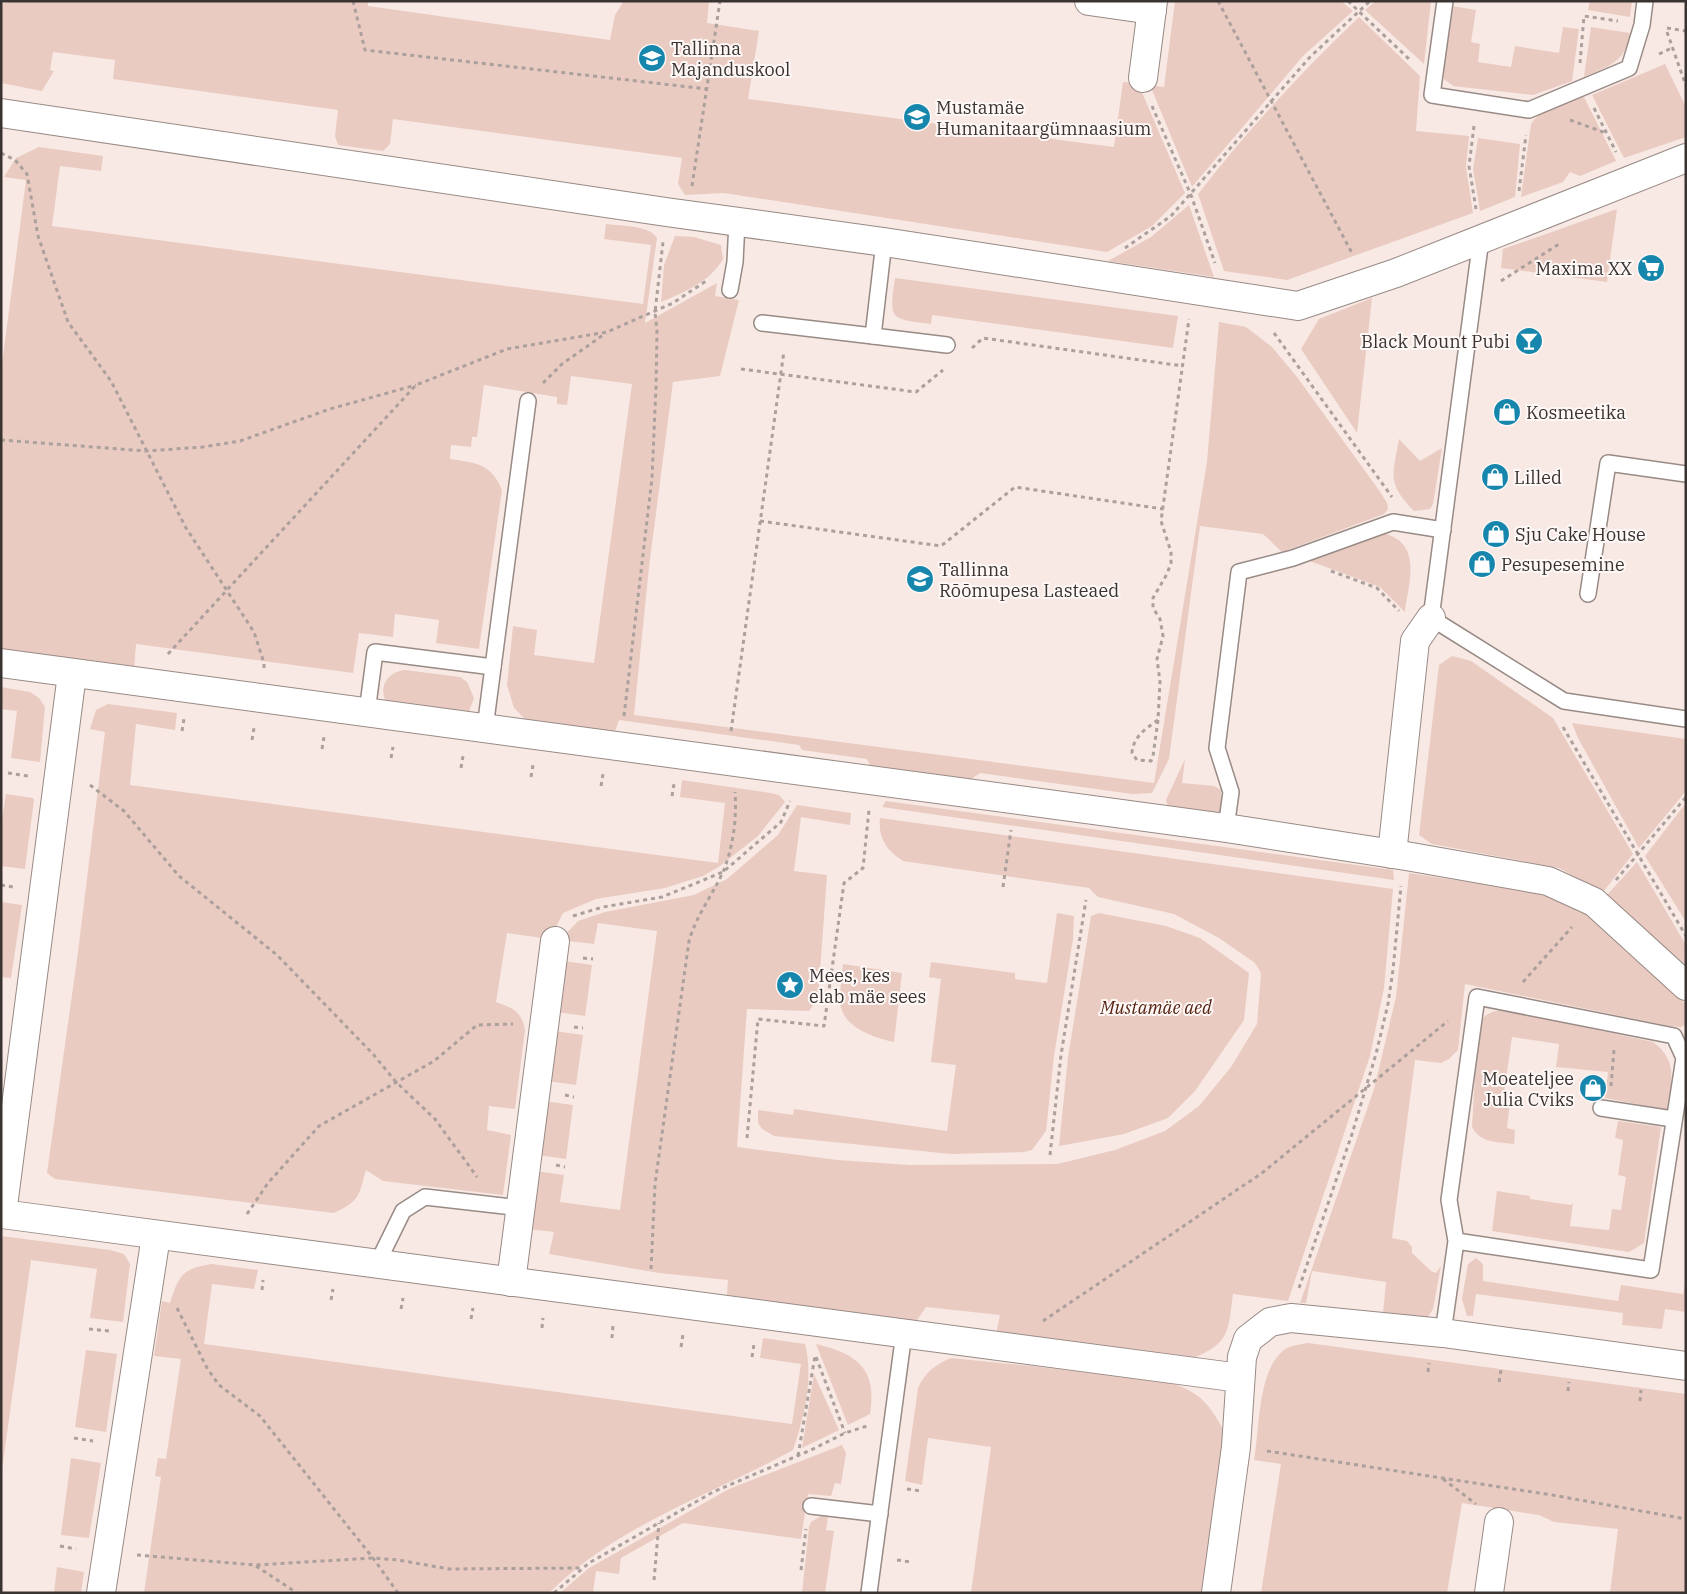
<svg xmlns="http://www.w3.org/2000/svg" width="1687" height="1594" font-family="'IBM Plex Serif',serif">
<rect width="100%" height="100%" fill="#f8e9e4"/>
<!-- green -->
<g fill="#eacbc2">
<path d="M15 1H368V6L610 40 615 15 624 1H709L707 23 759 31 748 99 1114 147 1123 82 1138 83 1185 193 1152 226 1107 252 724 193 685 195 678 184 682 158 393 119 390 144 383 151 338 145 335 136 338 110 113 79 115 60 53 52 50 70 54 71 42 91 1 83V4Z"/>
<path d="M1175 1H1341L1353 11 1303 56 1192 187 1150 85 1164 87Z"/>
<path d="M1376 1H1431L1424 64 1365 10Z"/>
<path d="M1590 1H1632L1630 17 1588 10Z"/>
<path d="M1452 6 1476 10 1471 42 1480 44 1478 62 1511 67 1515 46 1559 53 1563 27 1579 29 1572 81 1533 95 1453 86 1444 79 1443 70Z"/>
<path d="M1359 17 1420 76 1416 131 1469 136 1466 167 1473 213 1287 280 1224 271 1198 194C1247 131 1301 72 1359 17Z"/>
<path d="M1591 27 1630 33C1625 63 1610 65 1584 77Z"/>
<path d="M1665 64 1686 107V137L1624 158 1592 95Z"/>
<path d="M1584 97 1616 161 1580 176 1570 172 1563 182 1521 197 1531 124C1542 107 1565 103 1584 97Z"/>
<path d="M1478 138 1520 144 1515 197 1480 211 1473 169Z"/>
<path d="M39 147 103 156 101 171 60 166 52 226 643 304 651 245 604 239 606 224C621 226 649 225 657 238L645 323 717 283 715 296 739 300 720 376 673 382 649 567 634 715 1154 783 1207 462 1219 322 1246 327 1272 347 1297 377 1381 493 1387 503 1388 509 1384 514 1282 552 1263 534 1200 526 1169 759 1152 793 1132 794 980 773 966 783 873 772 867 759 802 750 799 745 619 720 614 734 530 724 514 708 507 685 513 626 537 630 534 655 594 663 632 384 571 376 567 405 557 404V397L484 385 477 437H472L471 447 451 445 450 459C476 463 491 463 502 490L479 649 436 643 439 620 395 614 393 637 359 633 353 673 136 644 134 669 1 651V372L26 180 4 177 16 158Z"/>
<path d="M1189 205 1214 277 1108 261 1151 237Z"/>
<path d="M1617 209 1607 282 1501 268 1503 249Z"/>
<path d="M675 236 694 237 721 245 723 259C711 281 683 293 661 302L664 265Z"/>
<path d="M895 278 1178 316 1173 348 932 315 931 324C889 319 889 320 895 278Z"/>
<path d="M1372 298 1357 433 1301 349 1319 319Z"/>
<path d="M1399 439 1420 461 1442 448 1433 504 1430 509 1414 511C1386 482 1393 476 1399 439Z"/>
<path d="M1382 533C1423 542 1409 582 1405 612L1380 587 1307 560Z"/>
<path d="M1452 656 1471 661 1553 718 1633 854 1603 892 1559 868 1432 844 1419 835 1439 665Z"/>
<path d="M405 670 460 677 467 682 474 698 468 714 386 702C378 686 388 672 405 670Z"/>
<path d="M1 687 30 692 39 698 45 707 40 762 11 758 17 711 1 709Z"/>
<path d="M108 704 177 713 175 730 136 724 130 785 718 863 725 803 680 797 682 780 771 793 779 795 785 802 758 836 720 866 703 876 665 888 596 899 563 913 550 939 507 933 496 1002C512 1008 522 1011 525 1030L515 1109 489 1106 487 1130 511 1135 503 1195 383 1181 366 1170C359 1195 360 1201 334 1213L55 1179 47 1173 78 952 105 732 90 729 96 710Z"/>
<path d="M1572 723 1686 739V791L1639 848 1578 738Z"/>
<path d="M1185 759 1182 783 1214 786 1221 790V810L1217 816 1169 811 1166 800Z"/>
<path d="M6 794 33 798 34 800 25 869 1 866V827Z"/>
<path d="M886 801 1393 870 1394 880 882 807Z"/>
<path d="M1686 803V922L1645 856Z"/>
<path d="M797 805 851 813 850 825 801 817 794 871 827 875 818 999 809 1011 747 1009 737 1147 838 1160 909 1165 1057 1164 1115 1150 1165 1131 1199 1106 1231 1067 1257 1024 1261 973 1255 963 1219 938 1174 914 1098 897 1089 888 903 861C886 850 878 838 880 818L1393 889 1384 988 1370 1056 1288 1301 1233 1294C1228 1330 1231 1343 1193 1358L996 1334 1000 1315 926 1307 915 1323 727 1295 728 1280 659 1273 549 1254 554 1232 528 1229 536 1171 564 1175 560 1202 620 1210 657 931 598 923 594 944 560 940 578 921 605 912 694 895 727 879 778 835Z"/>
<path d="M1637 862 1686 945 1684 964 1606 896Z"/>
<path d="M1409 873 1554 895 1596 921 1686 1004V1024L1681 1027 1670 1026 1465 984 1458 1050 1449 1059 1441 1063 1415 1060 1392 1238 1407 1241 1412 1247V1253L1431 1271 1436 1273 1441 1266 1433 1309 1428 1317 1420 1318 1383 1313 1386 1282 1312 1271 1306 1303H1300L1374 1089 1396 997Z"/>
<path d="M1 902 22 905 11 978 1 977Z"/>
<path d="M1057 913 1074 916 1073 939 1054 1056 1046 1131 1032 1150 1024 1152 951 1154 774 1136 762 1129 758 1123V1110L793 1115 794 1109 947 1131 956 1065 931 1062 941 979 929 977 931 962 1015 973V979L1047 983Z"/>
<path d="M1099 913 1166 926 1200 938 1249 973 1244 1020 1195 1091 1168 1118 1124 1134 1059 1146 1068 1057 1091 916Z"/>
<path d="M563 961 592 965 585 1016 556 1012Z"/>
<path d="M843 964 902 973 894 1042C872 1037 840 1027 840 999 840 988 842 976 843 964Z"/>
<path d="M1504 1010 1653 1042C1679 1061 1671 1082 1667 1110L1605 1098 1608 1072 1556 1067 1559 1044 1512 1037 1504 1093 1511 1094 1507 1128 1515 1130 1514 1144C1498 1142 1480 1143 1472 1127L1478 1027C1483 1014 1491 1011 1504 1010Z"/>
<path d="M554 1031 583 1035 576 1085 547 1081Z"/>
<path d="M544 1101 573 1105 566 1159 537 1155Z"/>
<path d="M1618 1121 1661 1127 1644 1243 1629 1252 1492 1231 1497 1191 1530 1196V1199L1571 1205 1573 1203 1570 1226 1609 1230 1612 1209 1621 1210 1626 1177 1618 1175 1623 1140 1615 1138Z"/>
<path d="M1 1236 110 1250 124 1254 130 1264 123 1322 90 1318 97 1269 31 1260 1 1477Z"/>
<path d="M1476 1258 1483 1264V1281L1618 1301 1621 1285 1683 1294 1686 1279V1312L1665 1309 1662 1329 1622 1325 1623 1313 1476 1294 1473 1316H1467L1462 1299 1468 1264Z"/>
<path d="M211 1264 258 1270 254 1289 212 1284 204 1344 792 1424 801 1364 760 1358 763 1338 805 1344C814 1377 804 1418 793 1450 711 1495 617 1525 549 1593H144L161 1477 155 1476 158 1458 166 1459 181 1359 154 1356 162 1301 170 1303C179 1275 182 1269 211 1264Z"/>
<path d="M1308 1343 1686 1394V1593H1610L1618 1529 1554 1522 1539 1515 1462 1503 1447 1593H1261L1281 1464 1254 1460C1260 1429 1257 1363 1289 1347 1295 1345 1302 1344 1308 1343Z"/>
<path d="M816 1344C858 1354 877 1369 870 1414L848 1425Z"/>
<path d="M86 1350 117 1354 106 1432 75 1427Z"/>
<path d="M951 1358 1031 1366 1170 1383C1201 1392 1210 1405 1225 1433L1205 1593H971L991 1447 928 1438 922 1485 905 1481 918 1388C925 1372 936 1364 951 1358Z"/>
<path d="M814 1374 839 1430 802 1448Z"/>
<path d="M842 1445 846 1453 841 1484 835 1483 831 1496 808 1494 801 1539 683 1523 621 1558 619 1574 596 1571 593 1593H560L589 1568 729 1489Z"/>
<path d="M71 1458 101 1463 89 1538 61 1535Z"/>
<path d="M821 1516 828 1517 826 1530 834 1531 825 1593H802L809 1527 811 1522Z"/>
<path d="M57 1567 84 1572 81 1593H54Z"/>
</g>
<g fill="none" stroke-linecap="round" stroke-linejoin="round">
<!-- service casing -->
<g stroke="#988a85" stroke-width="18">
<g id="service">
<path d="M1445 1 1432 95 1529 110 1629 68 1642 25 1645 1"/>
<path d="M1481 239 1431 618 1564 701 1686 719"/>
<path d="M884 242 873 336 947 345"/>
<path d="M730 290 735 262 737 222"/>
<path d="M762 323 873 336"/>
<path d="M1588 594 1608 463 1686 474"/>
<path d="M367 712 375 652 493 667"/>
<path d="M485 728 528 401"/>
<path d="M1226 828 1231 792 1217 748 1239 572 1293 558 1393 522 1443 530"/>
<path d="M1601 1108 1673 1119"/>
<path d="M377 1264 403 1211 425 1197 521 1208"/>
<path d="M1443 1333 1456 1241 1449 1200 1477 997 1674 1036 1684 1058 1651 1270 1456 1241"/>
<path d="M811 1506 880 1514"/>
<path d="M869 1593 904 1333"/>
</g>
</g>
<!-- minor casing -->
<g stroke="#988a85" stroke-width="30">
<g id="minor">
<path d="M1089 1 1152 10"/>
<path d="M1143 78 1153 1"/>
<path d="M1 113 666 212 884 242 1298 306 1396 273 1686 158"/>
<path d="M1 663 1226 828 1406 856 1548 881 1594 902 1686 986"/>
<path d="M72 674 2 1214 1240 1378"/>
<path d="M1392 854 1415 641 1431 618"/>
<path d="M511 1282 555 941"/>
<path d="M101 1593 156 1236"/>
<path d="M1216 1593 1236 1447 1242 1357 1248 1339 1270 1322 1291 1318 1443 1333 1686 1366"/>
<path d="M1489 1593 1499 1522"/>
</g>
</g>
<!-- path -->
<g stroke="#aca09c" stroke-width="3" stroke-dasharray="4 4" stroke-linecap="butt">
<path d="M353 1 365 50 707 89"/>
<path d="M1218 1 1353 255"/>
<path d="M1348 1 1411 61"/>
<path d="M1667 28 1686 31"/>
<path d="M1667 32 1686 86"/>
<path d="M1659 54 1672 48"/>
<path d="M1580 63 1584 16 1618 21"/>
<path d="M1152 106 1191 195 1215 263"/>
<path d="M1594 108 1616 152"/>
<path d="M1570 120 1606 133"/>
<path d="M1474 126 1469 166 1476 209"/>
<path d="M1 153 15 160 27 174 38 236 68 322 111 381 186 528 254 632 264 663V668"/>
<path d="M692 186 720 1"/>
<path d="M1519 191 1526 135"/>
<path d="M1125 248 1171 216 1310 57 1370 1"/>
<path d="M1501 281 1559 244"/>
<path d="M1274 333 1392 497"/>
<path d="M972 348 983 338 1183 366"/>
<path d="M741 369 916 392 943 370"/>
<path d="M543 383 562 364 606 333"/>
<path d="M1 440 146 451 203 447 240 441 330 409 416 385"/>
<path d="M760 521 941 546 1015 487 1163 509"/>
<path d="M1331 571 1377 588 1399 611"/>
<path d="M168 654 416 385 507 349 607 332 673 303 706 281"/>
<path d="M624 716 652 478 656 387 657 331 655 312 663 242"/>
<path d="M1158 720 1153 756 1151 761 1137 760 1132 753C1133 737 1145 729 1158 720L1160 682 1157 659 1163 636 1160 619 1153 608V598L1167 574 1171 563V552L1161 521 1189 319"/>
<path d="M1563 727 1686 936"/>
<path d="M182 731 184 719"/>
<path d="M731 731 784 351"/>
<path d="M252 740 254 728"/>
<path d="M322 749 324 737"/>
<path d="M391 758 393 747"/>
<path d="M461 768 463 756"/>
<path d="M8 773 28 776"/>
<path d="M531 777 533 765"/>
<path d="M90 785 124 811 179 876 277 955 373 1054 396 1082 435 1119 477 1177"/>
<path d="M601 786 603 774"/>
<path d="M672 796 674 784"/>
<path d="M1616 880 1686 797"/>
<path d="M1 885 13 887"/>
<path d="M1003 887 1011 830"/>
<path d="M573 916 603 907 662 897 723 872 781 822 790 801"/>
<path d="M583 958 593 959"/>
<path d="M1523 982 1572 927"/>
<path d="M574 1027 583 1028"/>
<path d="M1611 1086 1614 1050"/>
<path d="M565 1095 574 1097"/>
<path d="M747 1138 758 1019 824 1026 844 883 863 868 869 810"/>
<path d="M1050 1155 1061 1055 1086 900"/>
<path d="M556 1165 565 1167"/>
<path d="M247 1214 268 1183 319 1126 434 1061 477 1025 513 1024"/>
<path d="M651 1269 655 1184 689 941C696 916 712 896 723 872 733 848 737 818 735 792"/>
<path d="M1299 1288 1352 1134 1376 1054 1388 1004 1393 970 1401 886"/>
<path d="M262 1290 263 1280"/>
<path d="M331 1300 333 1289"/>
<path d="M177 1308 207 1368 219 1385 260 1416 373 1558 398 1593"/>
<path d="M401 1309 403 1298"/>
<path d="M471 1319 473 1308"/>
<path d="M1043 1321 1262 1173 1448 1021"/>
<path d="M542 1328 543 1318"/>
<path d="M89 1329 110 1331"/>
<path d="M612 1338 613 1325"/>
<path d="M681 1347 683 1334"/>
<path d="M752 1357 754 1344"/>
<path d="M816 1357 845 1433"/>
<path d="M1428 1372 1429 1363"/>
<path d="M1499 1382 1501 1370"/>
<path d="M1568 1391 1569 1382"/>
<path d="M1640 1401 1641 1390"/>
<path d="M74 1438 93 1441"/>
<path d="M1267 1451 1552 1495 1686 1519"/>
<path d="M798 1456 815 1356"/>
<path d="M1443 1479 1476 1504"/>
<path d="M907 1489 921 1491"/>
<path d="M60 1546 76 1549"/>
<path d="M137 1555 255 1565 373 1558 398 1560 449 1569 583 1568"/>
<path d="M897 1560 911 1562"/>
<path d="M256 1566 297 1593"/>
<path d="M801 1570 806 1529"/>
<path d="M654 1580 659 1523"/>
<path d="M554 1593 589 1563 713 1492 811 1450 845 1433 867 1426"/>
</g>
<!-- service -->
<use href="#service" stroke="#fff" stroke-width="15"/>
<!-- minor -->
<use href="#minor" stroke="#fff" stroke-width="28"/>
</g>
<!-- icons -->
<defs>
<g id="university-disc" transform="scale(1.4375)"><circle r="9.5" fill="#1786ad" stroke="#fef8f6"/><path d="M0-5L7-2L0 1L-7-2ZM-4 1L0 2.5L4 1V4Q0 6-4 4Z" fill="#fff"/></g>
<g id="school-disc" transform="scale(1.4375)"><circle r="9.5" fill="#1786ad" stroke="#fef8f6"/><path d="M0-5L7-2L0 1L-7-2ZM-4 1L0 2.5L4 1V4Q0 6-4 4Z" fill="#fff"/></g>
<g id="supermarket-disc" transform="scale(1.4375)"><circle r="9.5" fill="#1786ad" stroke="#fef8f6"/><path d="M-6-5.5h2.5l.6 2H6L4.5 2H-2.5L-4.4-4H-6ZM-1.5 3.2a1.3 1.3 0 1 0 .1 0ZM3 3.2a1.3 1.3 0 1 0 .1 0Z" fill="#fff"/></g>
<g id="bar-disc" transform="scale(1.4375)"><circle r="9.5" fill="#1786ad" stroke="#fef8f6"/><path d="M-6-5H6L.8 .8V4.5H3.5V6h-7V4.5H-.8V.8Z" fill="#fff"/></g>
<g id="shop-disc" transform="scale(1.4375)"><circle r="9.5" fill="#1786ad" stroke="#fef8f6"/><path d="M-5-2.5h2.3a2.7 3.5 0 0 1 5.4 0H5L5.5 6h-11ZM-1.5-2.5h3a1.5 2.3 0 0 0-3 0Z" fill="#fff"/></g>
<g id="sight-disc" transform="scale(1.4375)"><circle r="9.5" fill="#1786ad" stroke="#fef8f6"/><path d="M0-6L1.8-2.2L6-1.7L2.9 1.2L3.7 5.4L0 3.3L-3.7 5.4L-2.9 1.2L-6-1.7L-1.8-2.2Z" fill="#fff"/></g>
</defs>
<g fill-rule="evenodd">
<use href="#university-disc" x="652" y="58"/>
<use href="#school-disc" x="917" y="117"/>
<use href="#supermarket-disc" x="1651" y="268"/>
<use href="#bar-disc" x="1529" y="341"/>
<use href="#shop-disc" x="1507" y="412"/>
<use href="#shop-disc" x="1495" y="477"/>
<use href="#shop-disc" x="1496" y="534"/>
<use href="#shop-disc" x="1482" y="564"/>
<use href="#school-disc" x="920" y="579"/>
<use href="#sight-disc" x="790" y="985"/>
<use href="#shop-disc" x="1593" y="1088"/>
</g>
<g text-anchor="middle" dominant-baseline="central" stroke-width="4" stroke-linejoin="round" paint-order="stroke">
<!-- poi labels -->
<g font-size="18" fill="#393331" stroke="#fef8f6" text-anchor="start">
<text x="671" y="48">Tallinna<tspan x="671" dy="21">Majanduskool</tspan></text>
<text x="936" y="107">Mustamäe<tspan x="936" dy="21">Humanitaargümnaasium</tspan></text>
<text x="1632" y="268" text-anchor="end">Maxima XX</text>
<text x="1510" y="341" text-anchor="end">Black Mount Pubi</text>
<text x="1526" y="412">Kosmeetika</text>
<text x="1514" y="477">Lilled</text>
<text x="1515" y="534">Sju Cake House</text>
<text x="1501" y="564">Pesupesemine</text>
<text x="939" y="569">Tallinna<tspan x="939" dy="21">Rõõmupesa Lasteaed</tspan></text>
<text x="809" y="975">Mees, kes<tspan x="809" dy="21">elab mäe sees</tspan></text>
<text x="1574" y="1078" text-anchor="end">Moeateljee<tspan x="1574" dy="21">Julia Cviks</tspan></text>
</g>
<!-- park labels -->
<g font-size="18" font-style="italic" fill="#572414" stroke="#fef8f6">
<text x="1156" y="1007">Mustamäe aed</text>
</g>
</g>
<!-- border -->
<rect width="1687" height="1594" fill="none" stroke="#393331" stroke-width="5"/>
</svg>
